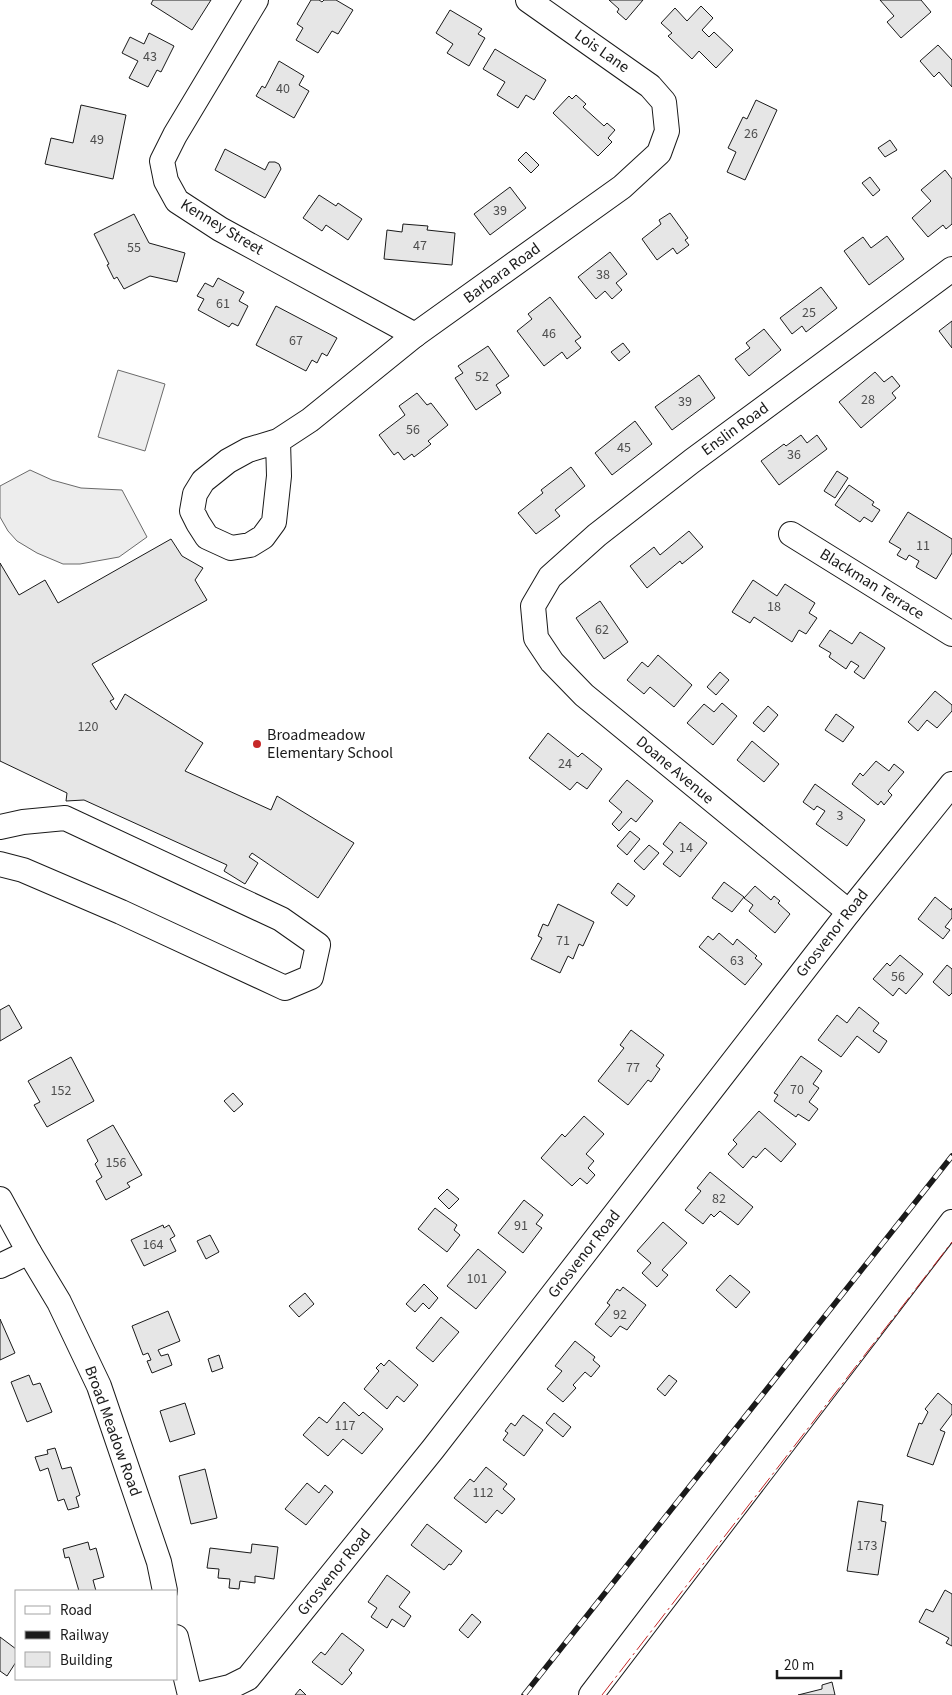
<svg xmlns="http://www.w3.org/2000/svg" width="952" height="1695" font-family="'Source Sans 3',sans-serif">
<rect width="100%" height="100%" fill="#fff"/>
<!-- built -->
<g fill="#ededed" stroke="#6a6a6a">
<path d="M118 370 165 384 145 451 98 437Z"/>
<path d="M30 470 52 480 81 488 122 490 147 537 119 557 80 564H63L37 553 17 541 8 531 0 517V486Z"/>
</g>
<!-- building -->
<g fill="#e6e6e6" stroke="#1a1a1a">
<path d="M153 0H211L192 30 151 4Z"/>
<path d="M311 0H319L322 2 324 0H336L353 10 338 34 332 31 318 53 296 40 303 28 297 24Z"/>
<path d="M609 0H643L626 20 617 12 619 9Z"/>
<path d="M880 0H921L931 12 901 38 887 22 894 16Z"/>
<path d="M701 6 713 18 702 30 709 37 714 32 733 50 716 68 699 51 692 59 668 36 672 33 661 23 675 8 687 21Z"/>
<path d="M450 10 482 29 478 34 485 38 469 66 447 53 453 44 436 33Z"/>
<path d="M149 33 174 46 161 72 157 70 148 87 129 78 138 61 122 53 130 37 144 44Z"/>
<path d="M938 45 952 60V87L939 72 934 77 920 61Z"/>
<path d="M495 49 546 80 534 100 526 95 518 108 497 95 505 82 483 69Z"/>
<path d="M279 61 304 76 299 85 309 91 294 118 256 96 262 86 265 88Z"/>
<path d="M576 95 586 104 583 107 604 126 607 123 615 130 608 138 612 142 598 156 553 113 569 96 572 99Z"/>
<path d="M756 100 777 110 745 180 727 172 736 152 728 148 743 117 747 119Z"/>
<path d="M81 105 126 115 113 179 45 164 51 138 73 143Z"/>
<path d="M890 140 897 150 885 157 878 148Z"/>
<path d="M225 149 265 170 269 162H275L279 164 281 169 265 198 215 170Z"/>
<path d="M526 152 539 165 531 173 518 160Z"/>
<path d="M945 170 952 179V224L946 229 943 225 928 237 912 218 931 201 921 190Z"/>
<path d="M870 177 880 190 873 196 862 183Z"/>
<path d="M510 187 526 208 490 235 474 214Z"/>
<path d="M319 195 336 206 338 203 362 219 348 240 326 225 322 231 303 218Z"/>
<path d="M670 213 688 238 685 240 689 245 677 254 673 248 657 260 642 239 661 224 659 220Z"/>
<path d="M134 214 149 243 185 253 177 282 150 276 124 289 117 277 114 279 107 265 109 264 94 234Z"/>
<path d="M403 224 428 226 427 230 455 233 452 265 384 259 387 230 402 232Z"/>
<path d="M887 236 904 259 869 285 844 251 863 237 871 248Z"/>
<path d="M610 252 627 274 616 283 622 290 612 299 605 291 596 299 578 277Z"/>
<path d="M218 278 244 292 239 301 248 306 238 326 232 323 229 327 198 310 204 299 197 296 205 283 213 287Z"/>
<path d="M821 287 837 308 806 332 802 326 792 334 780 318Z"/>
<path d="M550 297 581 337 575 341 581 348 567 359 562 352 544 366 517 331 532 319 528 314Z"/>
<path d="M276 306 337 338 327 356 322 353 317 363 312 360 306 371 256 345Z"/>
<path d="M952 321V348L939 331Z"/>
<path d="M764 329 781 350 749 376 735 359 750 348 746 343Z"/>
<path d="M623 343 630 352 619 361 611 352Z"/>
<path d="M488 346 509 376 496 385 501 393 476 410 455 378 463 373 458 366Z"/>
<path d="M875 372 884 382 892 376 900 386 892 393 896 398 861 428 839 402Z"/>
<path d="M699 375 715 398 672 430 655 407Z"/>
<path d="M417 393 427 405 431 403 448 425 428 441 431 444 414 457 412 454 404 460 398 452 394 455 379 435 405 415 399 406Z"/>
<path d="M635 421 652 444 612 475 595 453Z"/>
<path d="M801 435 807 443 817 435 827 449 779 485 761 461 784 444 786 446Z"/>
<path d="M571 467 585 486 555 510 560 516 536 534 518 513 543 493 541 490Z"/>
<path d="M837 471 848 478 835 498 824 491Z"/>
<path d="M849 485 874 502 872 505 880 510 872 522 864 517 860 522 835 505Z"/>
<path d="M908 512 952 539V553L936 579 916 567 919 561 909 555 906 560 897 555 901 549 889 542Z"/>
<path d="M689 531 703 547 682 564 680 561 647 588 630 566 654 547 660 555Z"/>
<path d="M171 539 182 556 203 568 195 580 207 600 92 664 114 699 110 701 116 710 125 694 203 743 185 771 271 810 277 796 354 843 318 898 252 853 249 857 258 863 245 884 224 871 227 865 84 800 66 801 67 793 0 761V563L19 595 45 580 58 603Z"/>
<path d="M753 580 777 596 785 584 815 603 809 613 817 618 806 634 799 630 792 642 754 617 750 623 732 612Z"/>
<path d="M600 601 628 642 604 659 576 618Z"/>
<path d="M830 630 852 644 860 632 885 648 864 679 854 672 859 666 851 661 846 669 829 657 831 653 819 646Z"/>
<path d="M658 655 692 685 674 707 650 687 644 694 627 680 642 662 648 667Z"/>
<path d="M720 672 729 680 716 695 707 687Z"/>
<path d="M935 691 952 705V711L937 728 927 720 918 731 908 722Z"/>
<path d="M722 703 737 716 713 745 687 723 704 704 714 712Z"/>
<path d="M768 706 778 715 764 732 753 723Z"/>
<path d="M836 714 854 727 843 742 825 730Z"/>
<path d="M548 733 578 757 582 753 602 769 587 789 577 782 570 790 529 758Z"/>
<path d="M752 741 779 764 764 782 737 760Z"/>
<path d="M876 761 889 771 894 764 904 772 888 791 892 795 884 805 881 801 878 805 852 784 860 773 863 776Z"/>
<path d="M627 780 653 801 636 822 631 818 619 831 612 824 622 812 609 801Z"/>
<path d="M815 784 865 820 847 846 816 824 825 811 817 806 814 810 803 802Z"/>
<path d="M680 822 707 843 680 877 663 864 673 852 663 844Z"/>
<path d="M630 831 640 839 627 855 617 846Z"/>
<path d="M649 845 659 853 644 870 634 861Z"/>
<path d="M724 882 744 897 732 912 712 898Z"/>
<path d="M618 883 635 896 627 906 611 893Z"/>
<path d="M755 886 771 900 774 896 780 901 778 903 790 914 775 933 749 911 753 905 744 898Z"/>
<path d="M935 897 951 910 952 908V918L945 927 950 930 943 939 918 919Z"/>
<path d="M558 904 594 922 583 946 579 944 573 959 568 956 560 973 531 959 542 938 538 936 543 924 548 926Z"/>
<path d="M719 933 733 945 737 939 757 956 755 958 762 964 745 985 699 947 708 936 713 940Z"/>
<path d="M900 955 923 974 906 994 899 988 893 996 873 979 887 963 890 966Z"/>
<path d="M947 965 952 969V993L949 996 933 982Z"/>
<path d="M9 1005 22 1028 0 1041V1010Z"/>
<path d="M859 1007 879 1023 873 1031 887 1041 879 1053 857 1036 841 1057 818 1040 837 1015 847 1023Z"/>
<path d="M631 1030 664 1055 656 1066 660 1069 651 1082 648 1080 628 1105 598 1081 624 1048 620 1045Z"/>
<path d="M801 1056 822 1071 813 1084 819 1088 809 1102 818 1109 809 1121 798 1114 796 1117 774 1101 778 1095 774 1093Z"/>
<path d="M71 1057 94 1101 47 1127 34 1105 40 1102 28 1081Z"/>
<path d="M233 1093 243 1104 234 1112 224 1101Z"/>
<path d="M759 1111 796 1144 781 1162 765 1148 756 1158 753 1156 743 1168 728 1154 737 1144 733 1140Z"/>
<path d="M584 1116 604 1134 586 1154 594 1161 588 1168 595 1175 587 1184 580 1178 572 1186 541 1158 562 1134 565 1137Z"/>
<path d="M113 1125 142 1175 127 1183 130 1187 106 1200 96 1181 102 1177 95 1164 98 1161 87 1140Z"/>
<path d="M710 1172 753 1207 738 1225 720 1211 714 1217 711 1214 703 1224 685 1210 701 1191 697 1188Z"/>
<path d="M447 1189 459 1199 449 1209 438 1198Z"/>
<path d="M524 1200 543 1215 536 1224 542 1228 523 1253 498 1233Z"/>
<path d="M435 1208 457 1225 454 1230 460 1235 447 1252 418 1229Z"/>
<path d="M663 1222 687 1243 662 1270 668 1275 657 1287 642 1273 651 1263 637 1251Z"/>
<path d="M163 1225 164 1228 169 1225 175 1236 170 1239 176 1251 144 1266 131 1240Z"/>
<path d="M210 1235 219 1252 206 1259 197 1241Z"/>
<path d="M478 1249 506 1272 476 1309 447 1286Z"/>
<path d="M730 1275 750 1292 736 1308 716 1290Z"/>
<path d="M424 1284 438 1298 429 1309 423 1303 415 1312 406 1304Z"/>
<path d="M623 1287 646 1305 627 1330 620 1326 611 1337 595 1324 610 1305 607 1303 617 1289 620 1291Z"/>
<path d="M305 1293 314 1304 299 1317 289 1306Z"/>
<path d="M168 1311 180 1341 158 1350 161 1356 168 1354 172 1365 152 1373 147 1361 151 1360 148 1353 143 1355 132 1326Z"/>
<path d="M441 1317 459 1332 433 1362 416 1348Z"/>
<path d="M0 1319 15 1353 0 1360Z"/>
<path d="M575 1341 595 1357 593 1360 600 1366 591 1377 585 1372 573 1385 576 1388 563 1402 547 1389 562 1371 555 1366Z"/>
<path d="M219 1355 223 1368 212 1372 208 1359Z"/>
<path d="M389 1360 418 1385 404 1402 397 1396 387 1409 364 1389 379 1371 376 1368 381 1363 384 1366Z"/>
<path d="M29 1375 33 1385 40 1383 52 1412 27 1422 11 1382Z"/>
<path d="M669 1375 677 1381 665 1396 657 1389Z"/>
<path d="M938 1393 952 1405V1414L940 1430 945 1432 933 1465 907 1456 919 1423 922 1424 928 1412 925 1409Z"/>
<path d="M344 1402 359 1416 363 1412 383 1429 362 1454 343 1439 328 1456 303 1435 319 1417 327 1423Z"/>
<path d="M185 1403 195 1434 170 1442 160 1411Z"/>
<path d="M554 1413 571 1427 563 1437 546 1423Z"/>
<path d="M523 1415 543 1430 524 1456 503 1440 508 1433 505 1431 511 1423 515 1426Z"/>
<path d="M55 1448 62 1469 71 1467 80 1495 76 1497 79 1507 68 1510 64 1499 58 1501 48 1468 40 1471 35 1457 48 1454 47 1450Z"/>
<path d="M486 1467 507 1484 503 1489 515 1499 502 1514 497 1510 486 1523 454 1498 470 1479 474 1482Z"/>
<path d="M205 1469 217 1518 191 1524 179 1476Z"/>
<path d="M307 1483 319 1493 325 1485 333 1492 306 1525 285 1509Z"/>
<path d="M858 1501 883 1505 881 1521 886 1522 878 1575 847 1571Z"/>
<path d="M427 1524 462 1551 451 1565 449 1564 444 1570 411 1545Z"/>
<path d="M88 1542 90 1550 96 1548 104 1577 93 1580 96 1591H77H79L69 1557 65 1558 63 1549Z"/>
<path d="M252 1544 278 1547 274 1579 255 1576V1583L240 1581 239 1589 229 1588 230 1579 218 1578 219 1569 207 1568 210 1548 251 1553Z"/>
<path d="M387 1575 410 1592 399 1607 411 1616 404 1627 392 1619 387 1628 371 1617 377 1608 368 1602Z"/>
<path d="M945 1590 952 1594V1646L946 1643 949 1638 919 1622 926 1609 933 1612Z"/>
<path d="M472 1614 481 1622 468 1638 459 1630Z"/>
<path d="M342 1633 364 1650 349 1670 352 1673 342 1685 312 1662 321 1652 325 1655Z"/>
<path d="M0 1637 16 1649V1662L7 1676 0 1671Z"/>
<path d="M832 1682 835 1695H798L822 1689V1685Z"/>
<path d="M300 1689 306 1695H295Z"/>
</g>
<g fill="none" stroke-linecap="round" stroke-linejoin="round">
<!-- minor casing -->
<g stroke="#1a1a1a" stroke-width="26">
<g id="minor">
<path d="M256 0 175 135 162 161 166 181 177 201 220 229 415 335"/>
<path d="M278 441 248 450 228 461 203 481 195 494 192 511 198 523 207 537 231 548 250 545 263 537 274 522 279 476 278 441 310 420 415 335 622 187 659 153 667 131 664 102 650 86 528 0"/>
<path d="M791 534 952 634"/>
<path d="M0 827 23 822 65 818 281 919 318 945 311 977 285 988 121 912 23 870 0 864"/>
<path d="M849 912 584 695 552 662 536 638 533 606 550 577 597 535 692 461 952 269"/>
<path d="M0 1199 29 1252 59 1302 99 1386 159 1562 165 1591"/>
<path d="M0 1266 29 1252"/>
<path d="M176 1637 190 1695"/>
<path d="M196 1695 230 1687 248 1678 433 1449 849 912 952 784"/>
<path d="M591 1695 952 1222"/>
</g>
</g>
<!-- minor -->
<use href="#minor" stroke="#fff" stroke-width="24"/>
<!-- rail casing -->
<g stroke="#1a1a1a" stroke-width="5.5">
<path id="rail" d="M524 1695 952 1156"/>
</g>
<!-- rail -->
<use href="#rail" stroke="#fff" stroke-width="4" stroke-dasharray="11" stroke-linecap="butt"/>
<!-- power -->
<path stroke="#c62828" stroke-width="1" stroke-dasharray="18 4 2.5 4" stroke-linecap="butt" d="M602 1695 952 1242"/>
</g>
<!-- markers -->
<circle fill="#c62828" stroke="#fff" stroke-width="2" cx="257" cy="744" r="5"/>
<g text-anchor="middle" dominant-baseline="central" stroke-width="4" stroke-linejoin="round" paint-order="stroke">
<!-- number labels -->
<g font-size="14" fill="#4d4d4d">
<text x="150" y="57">43</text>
<text x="283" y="89">40</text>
<text x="751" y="134">26</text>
<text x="97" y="140">49</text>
<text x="500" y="211">39</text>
<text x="420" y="246">47</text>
<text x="134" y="248">55</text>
<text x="603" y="275">38</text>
<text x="223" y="304">61</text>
<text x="809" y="313">25</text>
<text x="549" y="334">46</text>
<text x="296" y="341">67</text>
<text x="482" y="377">52</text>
<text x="868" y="400">28</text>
<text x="685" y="402">39</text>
<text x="413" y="430">56</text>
<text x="624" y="448">45</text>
<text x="794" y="455">36</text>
<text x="923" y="546">11</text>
<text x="774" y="607">18</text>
<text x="602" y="630">62</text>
<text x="88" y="727">120</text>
<text x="565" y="764">24</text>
<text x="840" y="816">3</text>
<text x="686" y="848">14</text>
<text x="563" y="941">71</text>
<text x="737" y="961">63</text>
<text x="898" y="977">56</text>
<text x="633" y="1068">77</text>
<text x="797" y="1090">70</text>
<text x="61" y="1091">152</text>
<text x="116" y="1163">156</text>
<text x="719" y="1199">82</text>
<text x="521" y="1226">91</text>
<text x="153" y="1245">164</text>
<text x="477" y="1279">101</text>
<text x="620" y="1315">92</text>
<text x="345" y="1426">117</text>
<text x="483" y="1493">112</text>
<text x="867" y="1546">173</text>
</g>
<!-- street labels -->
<g font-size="16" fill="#1a1a1a" stroke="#fff">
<text transform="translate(602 51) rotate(35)">Lois Lane</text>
<text transform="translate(222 227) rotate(31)">Kenney Street</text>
<text transform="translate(502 273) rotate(-36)">Barbara Road</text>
<text transform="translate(735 429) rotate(-36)">Enslin Road</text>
<text transform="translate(872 584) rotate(32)">Blackman Terrace</text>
<text transform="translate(675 770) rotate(40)">Doane Avenue</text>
<text transform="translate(832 933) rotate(-52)">Grosvenor Road</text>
<text transform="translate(584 1254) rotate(-52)">Grosvenor Road</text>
<text transform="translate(113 1431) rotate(70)">Broad Meadow Road</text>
<text transform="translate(334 1572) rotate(-51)">Grosvenor Road</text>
</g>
<!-- poi labels -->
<g font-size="16" fill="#1a1a1a" stroke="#fff" text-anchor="start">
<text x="267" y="735">Broadmeadow<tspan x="267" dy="18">Elementary School</tspan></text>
</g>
</g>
<!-- legend -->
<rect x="15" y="1590" width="162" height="90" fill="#ffffff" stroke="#a3a3a3"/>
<rect x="25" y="1606" width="25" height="8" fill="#ffffff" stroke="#a3a3a3"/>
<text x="60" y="1615" font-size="15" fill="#1a1a1a">Road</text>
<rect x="25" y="1631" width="25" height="8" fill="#1a1a1a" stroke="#a3a3a3"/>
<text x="60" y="1640" font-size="15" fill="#1a1a1a">Railway</text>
<rect x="25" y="1652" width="25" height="15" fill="#e6e6e6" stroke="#a3a3a3"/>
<text x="60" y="1665" font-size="15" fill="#1a1a1a">Building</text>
<!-- scale -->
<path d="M777 1670v8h64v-8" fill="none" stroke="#1a1a1a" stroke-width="2.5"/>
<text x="784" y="1670" font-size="15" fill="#1a1a1a" stroke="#ffffff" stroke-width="4" paint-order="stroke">20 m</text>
</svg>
